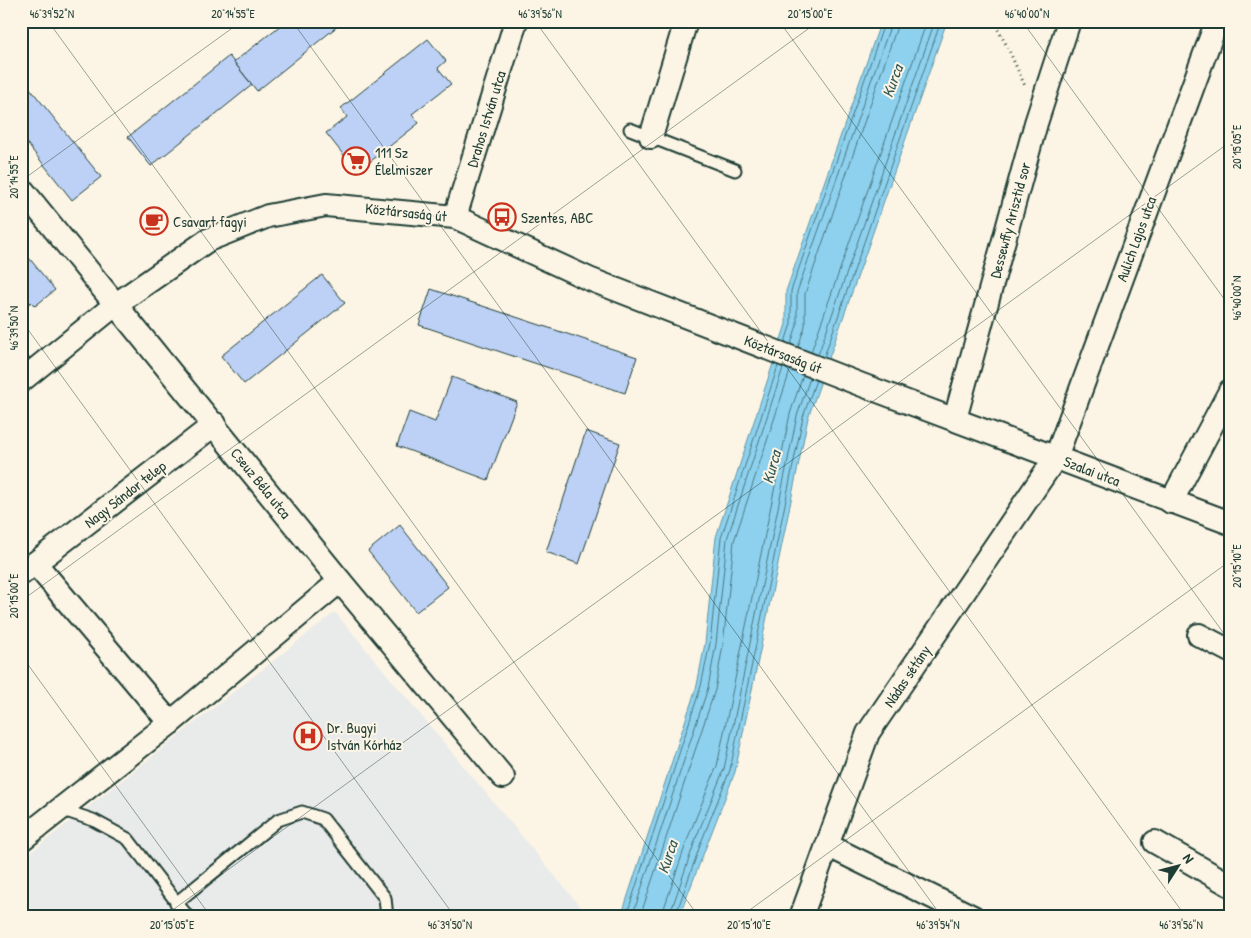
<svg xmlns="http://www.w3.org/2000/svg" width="1251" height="938" font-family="'Patrick Hand',sans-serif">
<rect width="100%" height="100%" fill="#fcf5e5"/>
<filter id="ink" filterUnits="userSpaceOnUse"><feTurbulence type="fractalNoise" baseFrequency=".02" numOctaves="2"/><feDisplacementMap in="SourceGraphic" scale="10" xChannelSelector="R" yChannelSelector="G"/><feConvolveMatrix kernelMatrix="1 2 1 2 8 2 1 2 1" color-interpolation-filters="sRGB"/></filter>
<g filter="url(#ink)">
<!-- built -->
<path fill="#e9eaea" d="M335 612 589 917H21V860Z"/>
<!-- water -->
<path fill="#8dd1ef" stroke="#6196a4" d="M881 21H947L808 418 735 772 679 917H621L697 685 705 643 716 537 786 324V291Z"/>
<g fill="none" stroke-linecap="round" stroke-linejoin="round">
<!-- shore -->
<g stroke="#4b787f" stroke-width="1">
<path d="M785 342 791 324V291L885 21"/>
<path d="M791 344 797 325V292L892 21"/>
<path d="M798 347 805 326V294L899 21"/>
<path d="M811 352 927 21"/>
<path d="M818 355 935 21"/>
<path d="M824 357 941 21"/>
<path d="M626 917 701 686 710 643 721 538 778 366"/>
<path d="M632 917 708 688 716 644 727 539 783 368"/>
<path d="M640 917 715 690 723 645 734 541 790 371"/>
<path d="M661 917 689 835 717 766 790 414 803 375"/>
<path d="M669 917 696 838 724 769 797 416 810 378"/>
<path d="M675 917 702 840 730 770 803 417 816 380"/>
</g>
</g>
<!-- building -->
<g fill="#bdd1f6" stroke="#1f3d34">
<path d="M286 21H344L257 91 234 62Z"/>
<path d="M428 39 446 61 438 68 451 84 412 114 419 123 357 172 326 133 347 117 341 108Z"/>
<path d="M229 56 252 85 151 166 128 137Z"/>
<path d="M21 77 101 177 72 200 21 136Z"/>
<path d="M21 248 55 290 35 306 31 302 21 310Z"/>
<path d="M322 275 345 303 244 384 221 356Z"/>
<path d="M431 289 637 357 625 393 419 325Z"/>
<path d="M452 377 517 402 488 480 397 446 409 412 435 422Z"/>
<path d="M586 431 620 443 579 564 546 552Z"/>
<path d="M400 525 448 587 416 612 368 551Z"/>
</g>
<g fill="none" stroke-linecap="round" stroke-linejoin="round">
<!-- service casing -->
<g stroke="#1f3d34" stroke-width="15">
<g id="service">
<path d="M630 129 735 170"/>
<path d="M60 809 93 820 128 839 188 917"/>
<path d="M176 903 278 820 302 812 323 819 385 898 387 917"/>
</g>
</g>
<!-- minor casing -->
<g stroke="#1f3d34" stroke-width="26">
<g id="minor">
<path d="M651 137 686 21"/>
<path d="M21 188 340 581 503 777"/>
<path d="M455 217 516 21"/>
<path d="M21 381 115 305 208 240 268 216 326 205 455 217 589 279 862 385 1230 523"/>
<path d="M955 419 1036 123 1069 21"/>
<path d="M1171 502 1230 391"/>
<path d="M35 563 170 723"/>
<path d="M21 574 215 424"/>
<path d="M1199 635 1230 651"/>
<path d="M21 840 170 723 340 581"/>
<path d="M1155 842 1230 885"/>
<path d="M829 846 973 917"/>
<path d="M801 917 868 733 1056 457 1217 21"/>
</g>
</g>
<!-- path -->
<path stroke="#1f3d34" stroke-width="3" stroke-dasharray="1 4" stroke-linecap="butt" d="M993 21 1007 46 1025 86"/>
<!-- service -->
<use href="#service" stroke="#fcf5e5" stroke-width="11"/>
<!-- minor -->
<use href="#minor" stroke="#fcf5e5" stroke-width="22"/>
</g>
</g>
<!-- ticks -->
<path fill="none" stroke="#1f3d34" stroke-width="1" stroke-opacity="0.45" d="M48 21 699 917M292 21 942 917M535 21 1186 917M779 21 1230 642M1022 21 1230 307M21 181 242 21M21 320 455 917M21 601 819 21M21 655 211 917M163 917 1230 142M740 917 1230 561"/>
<!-- icons -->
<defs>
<g id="supermarket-ring" transform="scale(1.4375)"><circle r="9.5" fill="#fcf5e5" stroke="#c8321e" stroke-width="1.5"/><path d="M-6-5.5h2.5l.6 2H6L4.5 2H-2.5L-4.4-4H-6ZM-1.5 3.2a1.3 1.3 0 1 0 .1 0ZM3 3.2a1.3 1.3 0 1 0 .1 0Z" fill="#c8321e"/></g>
<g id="bus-ring" transform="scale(1.4375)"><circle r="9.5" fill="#fcf5e5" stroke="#c8321e" stroke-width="1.5"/><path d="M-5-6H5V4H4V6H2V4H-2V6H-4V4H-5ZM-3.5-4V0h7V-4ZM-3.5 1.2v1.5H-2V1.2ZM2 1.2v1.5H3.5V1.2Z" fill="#c8321e"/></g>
<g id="cafe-ring" transform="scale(1.4375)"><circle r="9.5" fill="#fcf5e5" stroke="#c8321e" stroke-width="1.5"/><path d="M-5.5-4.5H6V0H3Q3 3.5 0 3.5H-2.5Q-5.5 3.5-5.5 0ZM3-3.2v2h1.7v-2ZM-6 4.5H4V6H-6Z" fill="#c8321e"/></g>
<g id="hospital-ring" transform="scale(1.4375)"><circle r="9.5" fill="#fcf5e5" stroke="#c8321e" stroke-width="1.5"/><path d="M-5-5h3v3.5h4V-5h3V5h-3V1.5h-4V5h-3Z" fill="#c8321e"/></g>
</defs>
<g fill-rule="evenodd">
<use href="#supermarket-ring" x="356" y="161"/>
<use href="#bus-ring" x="502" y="217"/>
<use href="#cafe-ring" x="154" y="221"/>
<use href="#hospital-ring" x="308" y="736"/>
</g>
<g text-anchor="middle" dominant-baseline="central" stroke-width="4" stroke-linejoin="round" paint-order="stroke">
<!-- street labels -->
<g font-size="15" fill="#1f3d34" stroke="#fcf5e5">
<text transform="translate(486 119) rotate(-73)">Drahos István utca</text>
<text transform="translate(406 212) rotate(6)">Köztársaság út</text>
<text transform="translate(1010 220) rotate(-75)">Dessewffy Arisztid sor</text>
<text transform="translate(1136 239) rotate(-70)">Aulich Lajos utca</text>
<text transform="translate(783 354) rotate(21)">Köztársaság út</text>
<text transform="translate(1092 471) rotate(21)">Szalai utca</text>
<text transform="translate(261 483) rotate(51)">Cseuz Béla utca</text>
<text transform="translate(125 494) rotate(-38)">Nagy Sándor telep</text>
<text transform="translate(907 676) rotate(-56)">Nádas sétány</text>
</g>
<!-- poi labels -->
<g font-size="15" fill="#1f3d34" stroke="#fcf5e5" text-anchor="start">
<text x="375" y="152">111 Sz<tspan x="375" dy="17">Élelmiszer</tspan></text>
<text x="521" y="217">Szentes, ABC</text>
<text x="173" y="221">Csavart fagyi</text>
<text x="327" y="727">Dr. Bugyi<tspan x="327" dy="17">István Kórház</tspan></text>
</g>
<!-- water labels -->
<g font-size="16" font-style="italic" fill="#355b59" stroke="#fcf5e5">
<text transform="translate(892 81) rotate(-70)">Kurca</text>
<text transform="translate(771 467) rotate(-75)">Kurca</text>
<text transform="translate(667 857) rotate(-72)">Kurca</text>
</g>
</g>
<!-- margin -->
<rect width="1251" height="938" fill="none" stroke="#fcf5e5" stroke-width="55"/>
<!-- north arrow -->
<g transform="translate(1178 866) rotate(54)" stroke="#fcf5e5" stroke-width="4" paint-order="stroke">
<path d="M0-4L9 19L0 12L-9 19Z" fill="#1f3d34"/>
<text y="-8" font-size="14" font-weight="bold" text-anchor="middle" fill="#1f3d34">N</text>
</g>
<rect x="28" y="28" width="1196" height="882" fill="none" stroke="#1f3d34" stroke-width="2"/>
<g font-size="12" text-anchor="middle" fill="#1f3d34">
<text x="52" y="18">46°39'52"N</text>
<text x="233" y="18">20°14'55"E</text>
<text x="540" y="18">46°39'56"N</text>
<text x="810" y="18">20°15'00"E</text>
<text x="1027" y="18">46°40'00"N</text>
<text transform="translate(1237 147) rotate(-90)" y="4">20°15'05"E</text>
<text transform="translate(14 177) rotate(-90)" y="4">20°14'55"E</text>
<text transform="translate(1237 298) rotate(-90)" y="4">46°40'00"N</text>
<text transform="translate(14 328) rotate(-90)" y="4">46°39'50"N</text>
<text transform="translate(1237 566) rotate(-90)" y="4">20°15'10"E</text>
<text transform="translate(14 596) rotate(-90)" y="4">20°15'00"E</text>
<text x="172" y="929">20°15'05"E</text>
<text x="450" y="929">46°39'50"N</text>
<text x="749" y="929">20°15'10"E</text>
<text x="938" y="929">46°39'54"N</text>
<text x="1181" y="929">46°39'56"N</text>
</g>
</svg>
